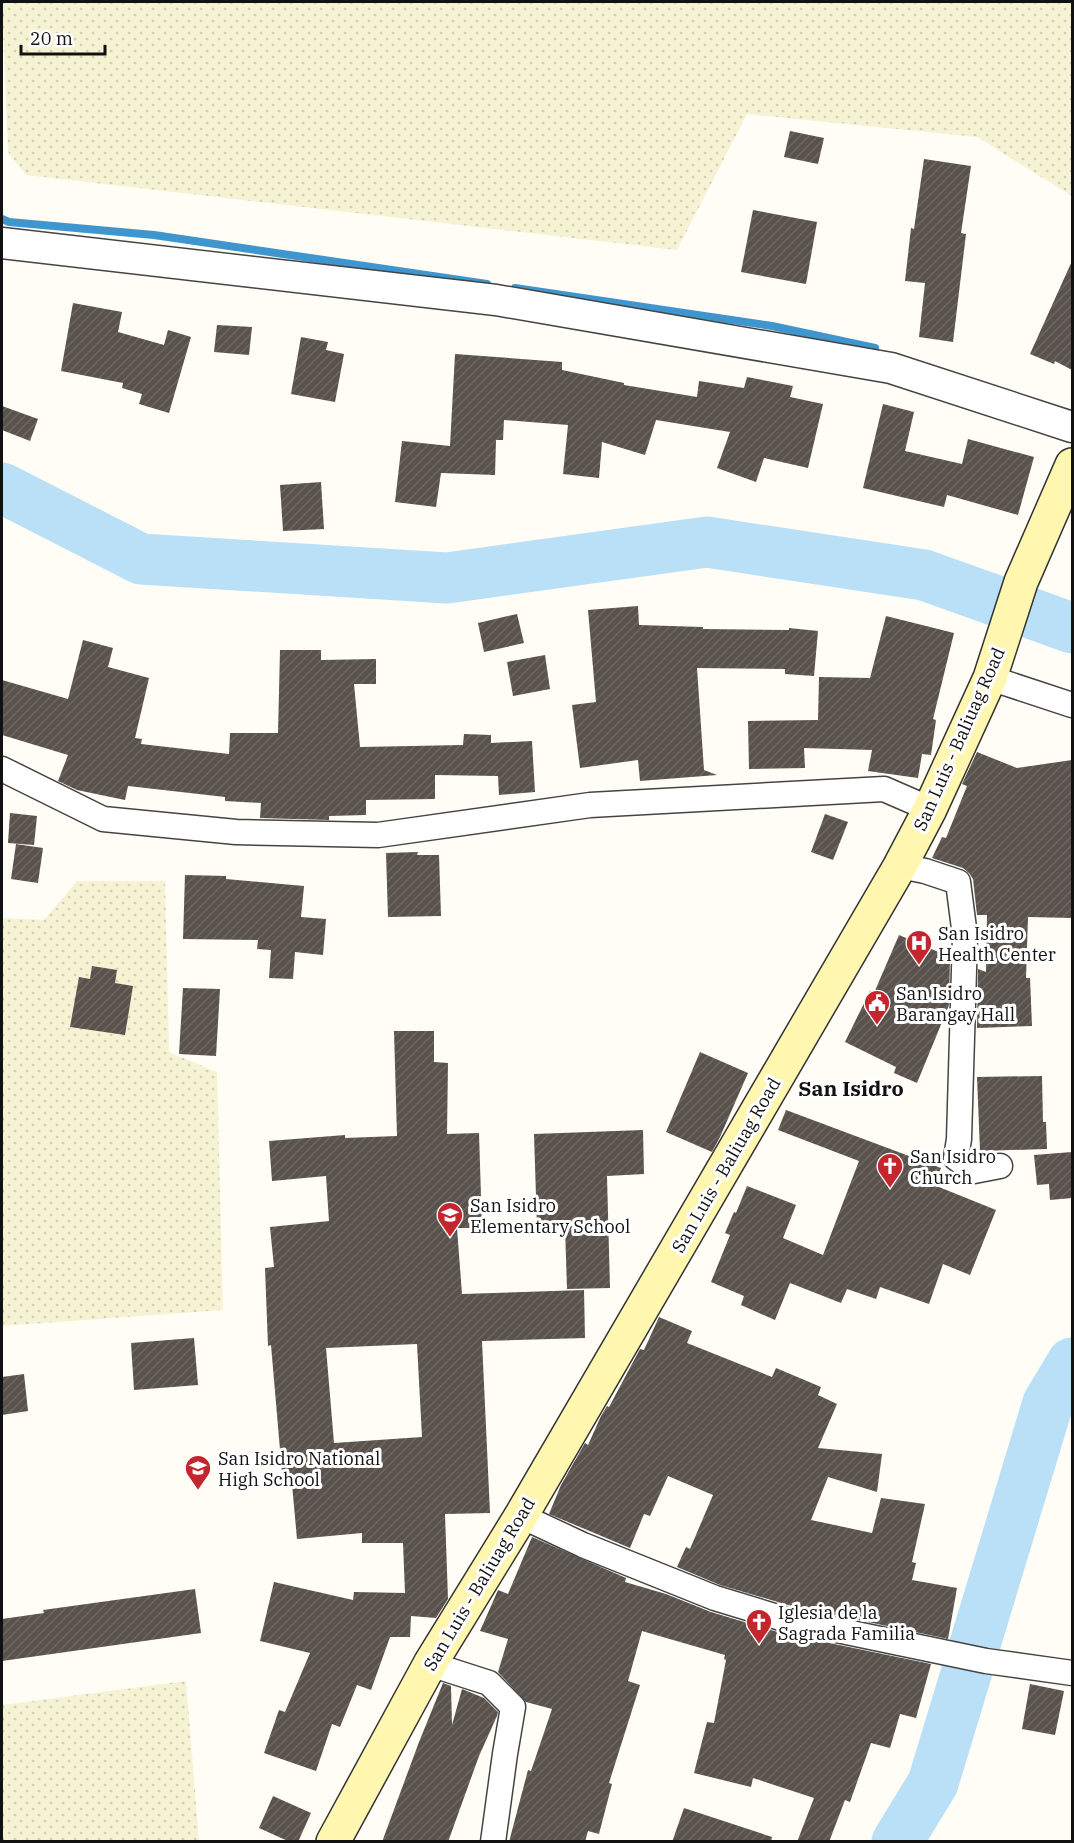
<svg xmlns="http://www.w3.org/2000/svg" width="1074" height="1843" font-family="'IBM Plex Serif',serif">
<defs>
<pattern id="farmland-dots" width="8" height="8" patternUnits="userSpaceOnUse" patternTransform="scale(1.5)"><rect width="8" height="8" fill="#f6f3d4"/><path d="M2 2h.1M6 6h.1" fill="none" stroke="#d2cfb5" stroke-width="1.8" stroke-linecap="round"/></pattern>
<pattern id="building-hatch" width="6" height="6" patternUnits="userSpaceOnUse" patternTransform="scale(1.5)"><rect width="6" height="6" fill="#5a524d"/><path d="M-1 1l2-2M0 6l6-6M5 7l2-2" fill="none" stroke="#6d6662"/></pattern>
</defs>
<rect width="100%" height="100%" fill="#fffdf5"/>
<!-- farmland -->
<g fill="url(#farmland-dots)">
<path d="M2 2H1072V196L977 137 747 114 677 250 26 175 8 152Z"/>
<path d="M77 881H165L169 1052 217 1072 223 1310 2 1326V918L44 920Z"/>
<path d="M186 1681 199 1841H2V1705Z"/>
</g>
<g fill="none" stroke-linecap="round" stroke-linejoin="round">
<!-- stream -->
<g stroke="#3f96cf" stroke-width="8">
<path d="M2 219 9 222 154 235 487 284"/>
<path d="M515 288 772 326 875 348"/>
</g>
<!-- river -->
<g stroke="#b9e0f7" stroke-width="51">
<path d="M2 488 141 559 447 578 707 542 924 575 1072 628"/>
<path d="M897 1842 933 1783 1048 1403 1072 1363"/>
</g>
</g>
<!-- building -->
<g fill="url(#building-hatch)" fill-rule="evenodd">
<path d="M790 131 824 138 818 164 784 157Z"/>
<path d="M924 159 971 166 961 233 966 234 953 342 919 337 925 283 905 281 911 228 914 229Z"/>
<path d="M753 210 817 222 806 284 741 272Z"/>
<path d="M1072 261V370L1055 361 1054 364 1030 354Z"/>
<path d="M73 303 122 312 118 332 164 345 168 330 191 337 169 413 139 404 142 394 122 388 123 383 61 371Z"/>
<path d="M217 325 252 327 249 355 214 352Z"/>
<path d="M301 337 328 342 326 350 344 354 335 402 291 394Z"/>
<path d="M455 354 562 362V370L624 383V385L697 397 699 381 744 388 747 377 793 386 790 397 823 404 808 468 764 458 756 482 717 468 730 432 656 420 645 455 602 442 599 478 563 474 568 425 504 420 503 440H496L495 475 441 473 436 507 395 502 402 441 450 446Z"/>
<path d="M883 404 914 412 905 451 962 464 968 439 1034 457 1018 515 947 495 944 507 863 488Z"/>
<path d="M2 406 38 419 30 441 2 430Z"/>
<path d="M321 482 324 529 283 531 280 485Z"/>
<path d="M638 606 639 625 703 627V629L789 630V628L818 631 814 676 785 674V669L697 668 704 770 717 775 640 781 638 760 580 768 572 705 596 702 588 610Z"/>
<path d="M517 614 524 643 484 652 478 623Z"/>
<path d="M886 616 954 633 933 719 936 720 931 755 922 754 918 778 868 771 872 750 804 748 805 768 749 769 748 721 818 720 819 677 870 678Z"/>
<path d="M83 640 113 648 108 667 149 678 135 738 142 739 141 744 229 754 230 733H278L280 650H321V660L376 659V684H354L360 747 463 745 464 734 491 735V743L532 741 535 792 499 795 498 776 435 775V799L366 800V815L329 816V820L260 818 261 803 225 801V797L128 786 125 800 77 790 58 781 68 755 2 735V680L68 699Z"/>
<path d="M545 655 550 689 513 696 507 662Z"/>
<path d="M977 752 1017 768 1072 760V918L1028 917 1026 978H1030L1032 1026 977 1028 978 969 986 972 987 915H977L973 879 969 873 963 868 932 858 942 837 946 838 967 786 962 784Z"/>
<path d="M10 813 37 816 34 845 8 843Z"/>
<path d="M825 814 848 822 833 860 811 852Z"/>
<path d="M16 844 43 848 38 883 11 879Z"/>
<path d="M418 852 417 855H439L441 916 388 917 386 853Z"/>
<path d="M185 875 226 876V879L304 886 301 917 326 919 323 955 295 952 293 979 269 978 271 950 257 949 258 940 183 939Z"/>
<path d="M899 935 950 957 949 1005 917 1083 894 1073 896 1067 845 1042 870 991 874 993Z"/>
<path d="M92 966 117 970 115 983 133 986 125 1035 70 1027 79 977 90 979Z"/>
<path d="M183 988 220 989 216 1056 179 1054Z"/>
<path d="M394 1031H434V1062L448 1063 447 1134 479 1133 482 1228H457L462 1294 584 1290 585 1338 482 1341 490 1513 445 1514 448 1599 436 1618 411 1616 410 1637H390L371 1690 357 1685 340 1727 332 1724 316 1771 264 1753 279 1710 285 1712 310 1653 260 1641 274 1582 353 1600 354 1592 405 1593 403 1543H362V1533L297 1539 291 1473H282L271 1345 268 1346 265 1268 274 1267 270 1227 329 1221 326 1176 272 1181 269 1141 345 1135V1138L397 1136ZM417 1344 422 1437 334 1443 326 1348Z"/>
<path d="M700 1052 748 1073 720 1137 712 1152 666 1132Z"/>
<path d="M1042 1076 1043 1122H1046L1047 1149 980 1151 977 1077Z"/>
<path d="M786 1110 941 1168 934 1185 996 1210 970 1275 943 1264 929 1304 880 1287 876 1299 847 1289 841 1303 790 1283 775 1320 741 1305 744 1296 711 1282 730 1235 725 1233 734 1212 736 1213 747 1186 796 1205 783 1238 823 1255 859 1161 778 1130Z"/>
<path d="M643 1130 644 1174 607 1176 610 1288 567 1289 565 1227H537L534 1134Z"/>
<path d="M1072 1152V1198L1050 1200 1049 1184 1037 1185 1034 1155Z"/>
<path d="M659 1317 692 1331 687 1343 772 1377 776 1368 821 1387 818 1395 837 1404 818 1448 882 1454 877 1492 828 1477 811 1520 872 1533 881 1498 925 1504 912 1562 916 1563 912 1580 957 1588 948 1639 788 1605 720 1585 677 1567 686 1547 690 1549 713 1495 668 1476 650 1516 644 1514 630 1548 549 1514 561 1485 585 1443 588 1445 601 1416 607 1406 609 1407 640 1349 644 1350Z"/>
<path d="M194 1338 198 1385 134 1390 131 1343Z"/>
<path d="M24 1374 28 1411 2 1415V1377Z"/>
<path d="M532 1537 626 1578 625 1582 666 1594 711 1612 781 1633 931 1664 916 1718 900 1714 890 1748 871 1743 850 1802 845 1800 829 1842H797L814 1798 753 1778 751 1787 694 1773 707 1722 714 1723 726 1660 724 1659 725 1655 642 1631 628 1681 640 1685 609 1783 612 1784 599 1834 588 1831 585 1842H509L528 1770 531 1771 552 1709 526 1702 498 1672 508 1639 480 1631 498 1590 508 1594Z"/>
<path d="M195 1589 201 1633 2 1661V1619L44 1613 43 1610Z"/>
<path d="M443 1683 451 1686 452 1725 462 1689 484 1698 498 1712 497 1716 479 1756 448 1842H382L419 1742Z"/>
<path d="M1030 1684 1064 1691 1055 1735 1022 1729Z"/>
<path d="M273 1796 311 1813 298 1842H290L259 1828Z"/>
<path d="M684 1808 772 1837 771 1842H672Z"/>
</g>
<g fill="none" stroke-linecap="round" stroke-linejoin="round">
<!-- minor casing -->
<g stroke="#444" stroke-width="27">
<g id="minor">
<path d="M990 678 1072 705"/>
<path d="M2 769 103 819 236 832 378 835 590 805 884 789 930 809"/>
<path d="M900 866 925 871 958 882 965 936 959 1139 956 1158 974 1171 1000 1166"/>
<path d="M521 1516 583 1545 715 1598 784 1619 986 1661 1072 1673"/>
<path d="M430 1664 489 1683 513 1707 505 1754 493 1842"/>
</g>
</g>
<!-- tertiary casing -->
<g stroke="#444" stroke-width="33">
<path id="tertiary" d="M2 243 496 300 891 368 1072 427"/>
</g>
<!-- secondary casing -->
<g stroke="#333" stroke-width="36">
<path id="secondary" d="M333 1842 430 1664 521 1516 900 866 930 809 990 678 1021 582 1072 465"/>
</g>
<!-- minor -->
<use href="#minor" stroke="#fff" stroke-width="24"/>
<!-- tertiary -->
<use href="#tertiary" stroke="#fff" stroke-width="30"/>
<!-- secondary -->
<use href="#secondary" stroke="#fff6b0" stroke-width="33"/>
</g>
<!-- icons -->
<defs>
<g id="hospital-pin" transform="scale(1.35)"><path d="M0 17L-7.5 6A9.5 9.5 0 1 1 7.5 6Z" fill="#c4262e" stroke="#fff"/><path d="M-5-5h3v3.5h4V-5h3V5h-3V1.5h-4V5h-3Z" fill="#fff"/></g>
<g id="civic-pin" transform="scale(1.35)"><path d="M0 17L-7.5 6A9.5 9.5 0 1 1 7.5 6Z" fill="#c4262e" stroke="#fff"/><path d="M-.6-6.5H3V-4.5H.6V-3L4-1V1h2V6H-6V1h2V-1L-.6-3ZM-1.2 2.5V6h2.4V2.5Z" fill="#fff"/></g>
<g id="church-pin" transform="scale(1.35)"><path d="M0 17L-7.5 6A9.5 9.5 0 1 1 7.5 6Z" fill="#c4262e" stroke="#fff"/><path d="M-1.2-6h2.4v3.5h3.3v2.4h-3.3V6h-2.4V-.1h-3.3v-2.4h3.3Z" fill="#fff"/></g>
<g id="school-pin" transform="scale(1.35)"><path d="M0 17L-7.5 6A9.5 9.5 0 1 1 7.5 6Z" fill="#c4262e" stroke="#fff"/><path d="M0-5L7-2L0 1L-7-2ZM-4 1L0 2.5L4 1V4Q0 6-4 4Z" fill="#fff"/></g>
</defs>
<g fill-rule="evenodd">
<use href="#hospital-pin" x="919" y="943"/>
<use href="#civic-pin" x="877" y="1003"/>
<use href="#church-pin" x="890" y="1166"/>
<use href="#school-pin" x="450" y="1215"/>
<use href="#school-pin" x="198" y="1468"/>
<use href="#church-pin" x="759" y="1622"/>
</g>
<g text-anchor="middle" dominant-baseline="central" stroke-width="6" stroke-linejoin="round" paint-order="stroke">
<!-- street labels -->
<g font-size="18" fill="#111" stroke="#fff">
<text transform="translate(959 739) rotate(-66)">San Luis - Baliuag Road</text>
<text transform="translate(726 1165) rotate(-60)">San Luis - Baliuag Road</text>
<text transform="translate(479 1584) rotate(-59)">San Luis - Baliuag Road</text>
</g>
<!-- poi labels -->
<g font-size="18" fill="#111" stroke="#fff" text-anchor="start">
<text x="938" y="933">San Isidro<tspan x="938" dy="21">Health Center</tspan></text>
<text x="896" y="993">San Isidro<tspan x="896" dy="21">Barangay Hall</tspan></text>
<text x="910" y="1156">San Isidro<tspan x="910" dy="21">Church</tspan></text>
<text x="470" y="1205">San Isidro<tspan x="470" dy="21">Elementary School</tspan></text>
<text x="218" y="1458">San Isidro National<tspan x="218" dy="21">High School</tspan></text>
<text x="778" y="1612">Iglesia de la<tspan x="778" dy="21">Sagrada Familia</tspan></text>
</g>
<!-- quarter labels -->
<g font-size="21" font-weight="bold" fill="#111" stroke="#fff">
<text x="851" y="1088">San Isidro</text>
</g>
</g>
<!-- border -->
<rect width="1074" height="1843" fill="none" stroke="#111111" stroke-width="6"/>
<!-- scale -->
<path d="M21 45v9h84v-9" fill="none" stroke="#111111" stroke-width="3"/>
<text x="30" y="45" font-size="18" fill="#111111" stroke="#ffffff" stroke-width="4.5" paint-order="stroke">20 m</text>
</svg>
